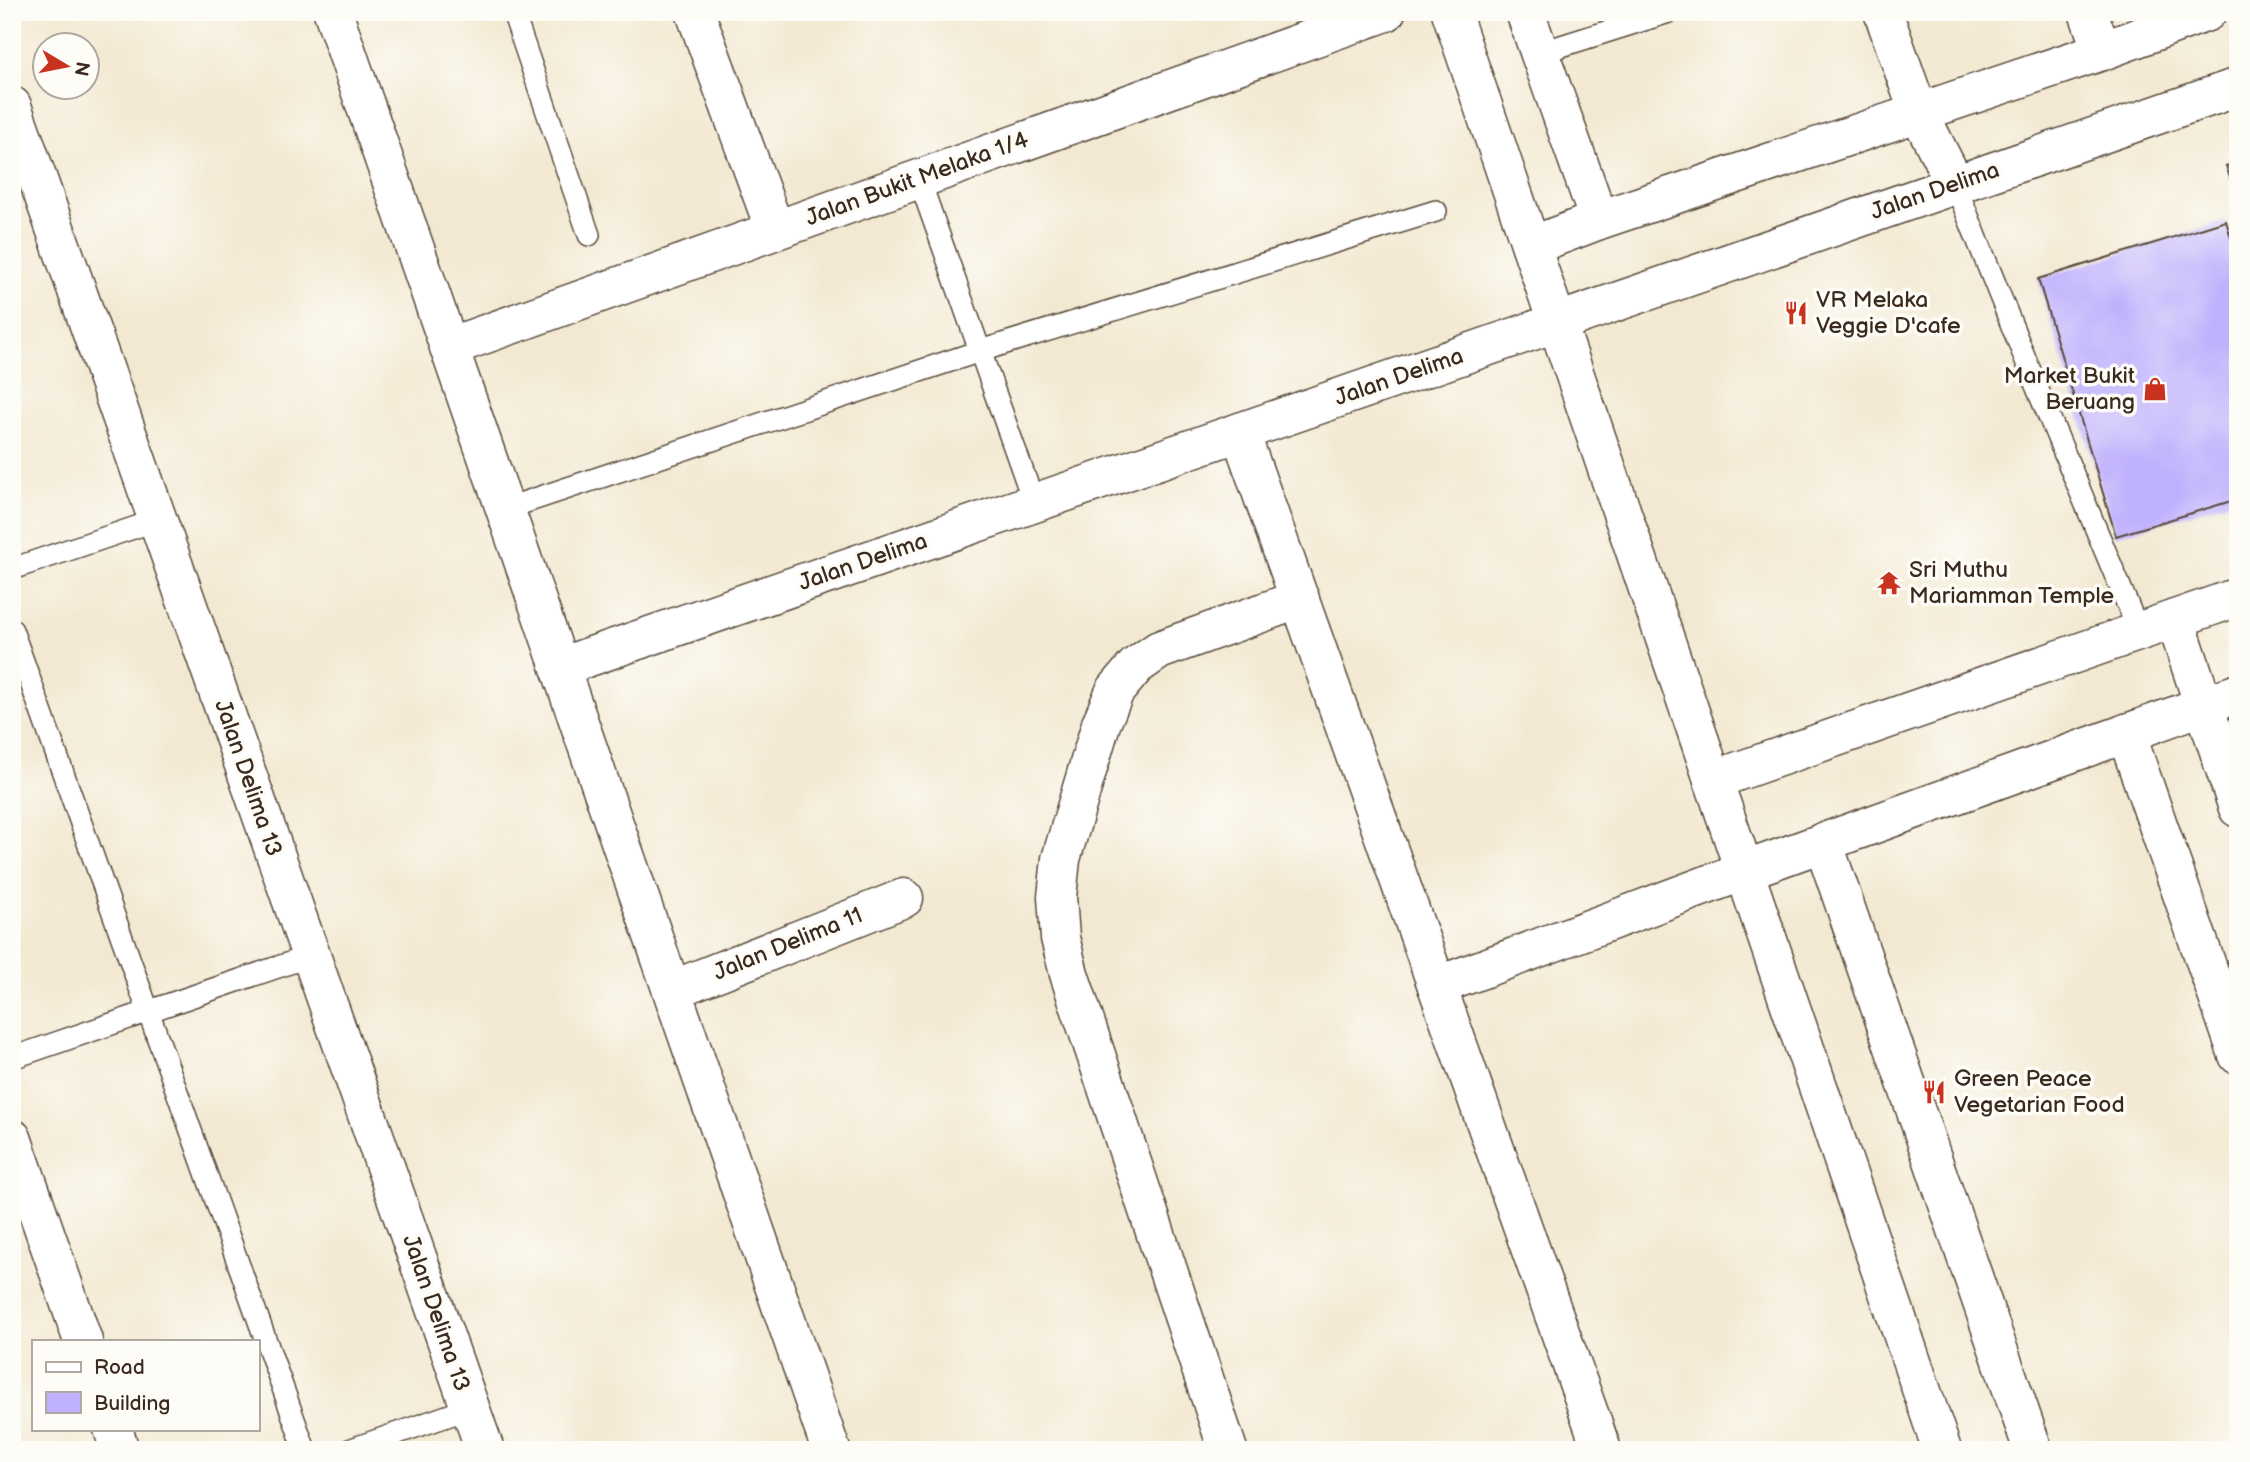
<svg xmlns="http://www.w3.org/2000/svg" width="2250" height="1462" font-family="'Balsamiq Sans',sans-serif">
<rect width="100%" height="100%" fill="#fdfcf7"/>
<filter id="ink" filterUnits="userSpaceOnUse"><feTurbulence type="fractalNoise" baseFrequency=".0143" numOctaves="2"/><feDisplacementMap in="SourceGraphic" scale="14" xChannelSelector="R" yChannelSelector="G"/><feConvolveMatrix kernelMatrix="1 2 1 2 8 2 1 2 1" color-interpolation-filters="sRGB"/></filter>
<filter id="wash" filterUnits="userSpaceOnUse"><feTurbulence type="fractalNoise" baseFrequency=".00686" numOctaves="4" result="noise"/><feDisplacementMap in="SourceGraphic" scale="28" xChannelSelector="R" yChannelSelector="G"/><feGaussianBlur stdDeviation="1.57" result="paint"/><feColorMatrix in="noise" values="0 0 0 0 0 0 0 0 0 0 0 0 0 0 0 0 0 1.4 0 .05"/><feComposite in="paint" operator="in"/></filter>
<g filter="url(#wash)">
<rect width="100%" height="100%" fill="#f3e9d2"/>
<g id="blocks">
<!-- building -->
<g fill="#bfb1fd">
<path d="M2238 162V197H2237L2226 166Z"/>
<path d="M2226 221 2238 261V499L2116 536 2038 279Z"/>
</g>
</g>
</g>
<g filter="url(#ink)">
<use href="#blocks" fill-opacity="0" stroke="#574739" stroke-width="2"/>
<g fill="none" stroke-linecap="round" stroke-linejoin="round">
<!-- lane casing -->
<g stroke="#574739" stroke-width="24">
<g id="lane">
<path d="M513 12 589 235"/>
<path d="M1539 53 1669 12"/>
<path d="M919 179 1034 503"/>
<path d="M1955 184 2035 383 2139 632"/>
<path d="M505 509 980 351 1436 211"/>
<path d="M12 569 157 520"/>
<path d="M12 630 305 1450"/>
<path d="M12 1058 310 956"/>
<path d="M349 1450 470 1408"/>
</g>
</g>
<!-- street casing -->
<g stroke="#574739" stroke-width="41">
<g id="street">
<path d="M333 12 831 1450"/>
<path d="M695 12 775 230"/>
<path d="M1451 12 1942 1450"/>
<path d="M1525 12 1599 220"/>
<path d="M1883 12 1918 111 1955 184"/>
<path d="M2088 12 2102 51"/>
<path d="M12 106 485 1450"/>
<path d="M1531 246 1599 220 2102 51 2207 12"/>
<path d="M449 347 1386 12"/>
<path d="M1240 432 1602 1450"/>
<path d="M2175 619 2238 808"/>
<path d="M560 667 2238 87"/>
<path d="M2126 733 2238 1055"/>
<path d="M1713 780 2238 597"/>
<path d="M1823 842 2033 1450"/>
<path d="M1437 986 1744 871 2238 693"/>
<path d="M672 990 904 898"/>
<path d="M12 1138 83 1341"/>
<path d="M113 1429 120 1450"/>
<path d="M1228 1450 1069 974 1060 938 1057 897 1061 859 1101 724 1115 691 1136 666 1159 650 1300 599"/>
</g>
</g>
<!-- lane -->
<use href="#lane" stroke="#fff" stroke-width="21"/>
<!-- street -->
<use href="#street" stroke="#fff" stroke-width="38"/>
</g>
</g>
<!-- icons -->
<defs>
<g id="restaurant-bare" transform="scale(1.89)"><path d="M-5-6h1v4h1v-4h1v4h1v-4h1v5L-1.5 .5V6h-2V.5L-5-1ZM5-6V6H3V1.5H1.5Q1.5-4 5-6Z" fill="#c8321e" stroke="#fdfcf7" stroke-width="2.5" paint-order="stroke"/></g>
<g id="shop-bare" transform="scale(1.89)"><path d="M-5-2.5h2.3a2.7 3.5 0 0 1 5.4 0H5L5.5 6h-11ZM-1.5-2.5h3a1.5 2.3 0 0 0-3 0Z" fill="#c8321e" stroke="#fdfcf7" stroke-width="2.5" paint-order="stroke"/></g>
<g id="temple-bare" transform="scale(1.89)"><path d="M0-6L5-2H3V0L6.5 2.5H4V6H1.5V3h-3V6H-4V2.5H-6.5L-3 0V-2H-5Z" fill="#c8321e" stroke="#fdfcf7" stroke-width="2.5" paint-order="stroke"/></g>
</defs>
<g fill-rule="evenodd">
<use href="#restaurant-bare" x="1796" y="313"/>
<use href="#shop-bare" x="2155" y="389"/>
<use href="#temple-bare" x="1889" y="583"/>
<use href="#restaurant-bare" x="1934" y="1092"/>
</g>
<g text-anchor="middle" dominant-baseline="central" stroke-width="7" stroke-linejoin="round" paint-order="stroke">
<!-- street labels -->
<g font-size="23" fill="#3b2a1e" stroke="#fdfcf7">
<text transform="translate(917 179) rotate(-20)">Jalan Bukit Melaka 1/4</text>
<text transform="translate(1935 191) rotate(-19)">Jalan Delima</text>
<text transform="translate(1399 377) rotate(-19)">Jalan Delima</text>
<text transform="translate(863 562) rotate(-19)">Jalan Delima</text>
<text transform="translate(248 778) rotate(71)">Jalan Delima 13</text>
<text transform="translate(788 944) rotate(-22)">Jalan Delima 11</text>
<text transform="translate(436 1313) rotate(71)">Jalan Delima 13</text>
</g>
<!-- poi labels -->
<g font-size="23" fill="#3b2a1e" stroke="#fdfcf7" text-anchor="start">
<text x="1816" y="300">VR Melaka<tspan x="1816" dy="26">Veggie D'cafe</tspan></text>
<text x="2135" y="376" text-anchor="end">Market Bukit<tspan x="2135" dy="26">Beruang</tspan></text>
<text x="1909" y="570">Sri Muthu<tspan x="1909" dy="26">Mariamman Temple</tspan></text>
<text x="1954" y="1079">Green Peace<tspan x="1954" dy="26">Vegetarian Food</tspan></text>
</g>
</g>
<!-- margin -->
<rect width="2250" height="1462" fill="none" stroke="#fdfcf7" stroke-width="42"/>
<!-- legend -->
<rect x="32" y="1340" width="228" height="91" fill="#fdfcf7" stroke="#afa8a0" stroke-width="2"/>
<rect x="46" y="1362" width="35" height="10" fill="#ffffff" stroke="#afa8a0" stroke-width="2"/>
<text x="94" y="1374" font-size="21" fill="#3b2a1e">Road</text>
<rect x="46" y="1392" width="35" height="21" fill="#bfb1fd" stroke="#afa8a0" stroke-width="2"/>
<text x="94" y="1410" font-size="21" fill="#3b2a1e">Building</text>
<!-- north arrow -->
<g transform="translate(66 66) rotate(100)"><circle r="33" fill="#fdfcf7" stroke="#afa8a0" stroke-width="2"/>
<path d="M0-5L12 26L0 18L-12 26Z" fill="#c8321e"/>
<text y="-10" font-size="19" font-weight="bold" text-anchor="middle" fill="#3b2a1e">N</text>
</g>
</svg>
